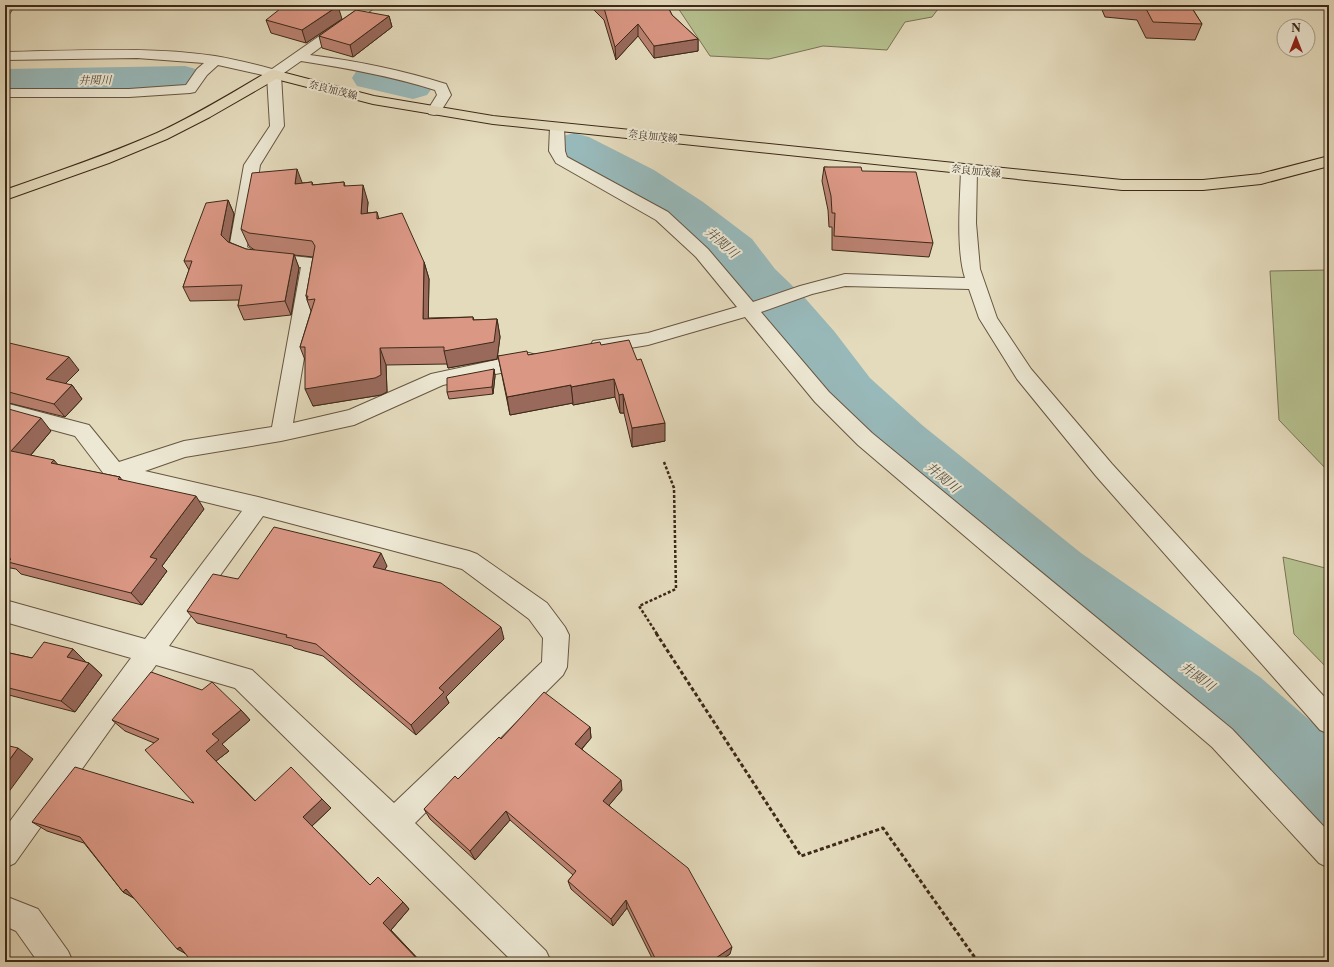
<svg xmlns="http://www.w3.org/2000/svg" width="1334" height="967" font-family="'Libre Caslon Text','Noto Serif JP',serif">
<rect width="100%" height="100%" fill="#e4dbbd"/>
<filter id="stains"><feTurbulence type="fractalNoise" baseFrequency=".005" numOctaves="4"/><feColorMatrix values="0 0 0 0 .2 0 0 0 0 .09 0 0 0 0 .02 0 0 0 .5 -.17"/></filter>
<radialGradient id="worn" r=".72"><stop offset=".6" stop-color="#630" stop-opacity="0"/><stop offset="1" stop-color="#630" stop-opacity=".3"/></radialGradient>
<!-- green -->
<g fill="#b6c08f" stroke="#7a7454">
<path d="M676 5H941L932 17 905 22 887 50 823 46 769 59 710 56Z"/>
<path d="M1329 270V472L1279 420 1270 271Z"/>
<path d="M1283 557 1329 569V670L1294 634Z"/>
</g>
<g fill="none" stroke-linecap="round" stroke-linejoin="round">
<!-- river -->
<g fill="#98b9ba" fill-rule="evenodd">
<path d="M185 66 199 70 204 78 199 86 185 90 5 93V69Z"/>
<path d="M371 66 427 79 433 87 427 95 413 99 357 86 352 78 357 70Z"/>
<path d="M574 133 589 137 654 170 703 202 752 239 775 269 804 297 834 331 870 378 922 425 1081 553 1260 677 1329 737V835L1301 823 1275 792 1208 727 1033 593 880 457 830 406 796 357 768 321 739 291 718 261 671 222 622 188 559 155 553 146 559 137Z"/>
</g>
<!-- minor casing -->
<g stroke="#675641" stroke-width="2">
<g id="minor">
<path d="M5 5H15L9 14 5 15Z"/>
<path d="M364 5H378L310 55C356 61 402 70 446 84L451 95 439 114 434 115 429 114 427 111 437 95 435 90C391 76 346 68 301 61L281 75 284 126 260 165 247 247 256 252 311 258 317 259 320 263 293 423 349 410 431 374 529 353 536 355 539 360 536 365 529 367 443 385 354 425 281 441 185 457 145 471 258 497 469 551 477 554 547 603 565 627 569 635 567 667 563 675 415 823 546 951 551 962H513L235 688 156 665 15 863 5 868V828L131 658 5 622V600L145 639 242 511 107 478 75 436 5 417V403L89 425 119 462 184 441 272 427 301 267C282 265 242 267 229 249L244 165 270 126 267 76 218 65 207 75 195 92 190 93 129 97H5V89H129L186 85 197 69 204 63 137 58 5 60V52C75 51 146 46 215 56 234 59 253 64 272 69ZM263 516 462 569 529 619 543 638 542 662 394 803 252 670 169 646Z"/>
<path d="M557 123 562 124 564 127 565 151 567 157 668 212 708 249 753 302 800 286 845 274 965 278C956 250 960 201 961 170L963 167 969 165 975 167 977 170 976 223 980 269 997 318 1031 369 1112 464 1329 702V734L1320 730 1096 476 1017 379 979 318 969 289 845 286 812 294 761 312 829 392 872 433 1232 729 1329 832V868L1319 863 1212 747 858 445 815 402 745 317 648 345 600 353 593 351 590 346 593 341 648 333 737 307 696 257 656 220 556 163 549 151 550 127 552 124Z"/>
<path d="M5 896 38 909 68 951 73 962H38L16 931 5 926Z"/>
</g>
</g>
<!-- major casing -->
<g stroke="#3d2918" stroke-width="2">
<path id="major" d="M274 70 374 96 493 116 1122 180H1203L1260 174 1329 156V166L1261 184 1203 190H1122L493 124 373 104 276 79 210 117 167 139 109 163 5 200V190C56 172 107 155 157 133 196 115 232 93 269 71Z"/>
</g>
<!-- path-far1 -->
<path stroke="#3d2918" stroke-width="2.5" stroke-dasharray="3 2" stroke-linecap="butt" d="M657 634 639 606 676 589 674 488 664 462"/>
<!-- path -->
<path stroke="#3d2918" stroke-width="3" stroke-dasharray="4 2.5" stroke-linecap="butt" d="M656 633 801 856 883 828 978 962"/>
<!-- minor -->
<use href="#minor" fill="#ede8d4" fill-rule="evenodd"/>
<!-- major -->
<use href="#major" fill="#e4dbbd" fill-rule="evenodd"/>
</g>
<!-- wall -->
<g fill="#bb8272" stroke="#3d2918">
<path d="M594 5H667L672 15 698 39V51L654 58 638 36 616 60 604 20 594 10Z"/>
<path d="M1100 5H1190L1202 24 1195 40 1146 38 1137 20 1105 17Z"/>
<path d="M389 16 392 27 353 57 322 48 319 36Z"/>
<path d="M342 19 306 43 271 33 266 20Z"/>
<path d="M824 167 862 171 933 243 929 257 832 250V227H829L828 210 822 181Z"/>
<path d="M312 182 313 185 344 182 345 186 368 202 367 213 377 212 379 219 424 262 429 279 428 318 473 317 474 320 497 319 500 337 497 359 448 368 447 364 386 365 387 392 381 395 313 406 305 360 300 347 311 311 307 300V299L306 296 313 257 294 255 299 268 291 315 244 320 238 306 239 300 190 301 183 287 189 270 184 261 228 200 234 214 229 242 246 249 256 251 249 246 241 229 302 183Z"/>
<path d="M5 342 79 370 65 384 72 385 82 399 65 417 5 402Z"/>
<path d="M601 345 665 441 632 447 624 413H620L615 397 573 405V403L510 415 498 356 528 355Z"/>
<path d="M494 369 495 376 493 394 449 399 447 392Z"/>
<path d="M5 408 51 431 31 455 59 465 120 477 122 480 204 509 162 566 167 571 142 605 21 574 16 569 5 567Z"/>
<path d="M387 566 384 570 504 639 446 697 449 703 416 735 323 656 294 648 292 646 197 623 187 611 238 579Z"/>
<path d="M73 649 85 661V662L89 663 102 675 75 712 5 694V652L32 658Z"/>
<path d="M241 710 250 720 222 744 229 751 216 761 255 801 331 808 312 826 370 885 403 902 409 909 391 930 184 953 134 898 123 892 84 843 47 831 32 822 194 803 154 743 125 731 112 720Z"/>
<path d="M590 727 591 738 582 749 622 790 609 805 730 954 718 962H654L627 908 613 926 571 889 568 881 573 875 510 820 475 860 430 819 424 809 458 779 501 739Z"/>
</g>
<!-- shaded-wall -->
<g fill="#996a5c" stroke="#3d2918">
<path d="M338 6 342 19 306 43 302 30Z"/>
<path d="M389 16 392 27 353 57 350 45Z"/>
<path d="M638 24V36L616 60 615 47Z"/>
<path d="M698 39V51L654 58V46Z"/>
<path d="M297 169 303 185 295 184Z"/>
<path d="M363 185 368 202 366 231 361 214Z"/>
<path d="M228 200 234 214 228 249 221 235Z"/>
<path d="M294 254 299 268 291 315 285 301Z"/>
<path d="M424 262 429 279 428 336 423 319Z"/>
<path d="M497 319 500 337 497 359 448 368 444 351Z"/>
<path d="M380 348 386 365 387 392 381 395 313 406 305 389Z"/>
<path d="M69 357 79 370 56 393 46 379Z"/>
<path d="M494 369 495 376 493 394 492 387Z"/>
<path d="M614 379 615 397 573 405 571 387Z"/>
<path d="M72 385 82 399 65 417 54 404Z"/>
<path d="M571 385 573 403 510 415 507 397Z"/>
<path d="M623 394 624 413H620L619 395Z"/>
<path d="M41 418 51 431 23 464 11 451Z"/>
<path d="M665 423V441L632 447V428Z"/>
<path d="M54 460 65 473 51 463Z"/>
<path d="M196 496 204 509 162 566 167 571 142 605 131 593 150 557Z"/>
<path d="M381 553 387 566 379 580 373 567Z"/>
<path d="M501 627 504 639 446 697 449 703 416 735 411 725 439 688Z"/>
<path d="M73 649 85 661 80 669 67 657Z"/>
<path d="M89 663 102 675 75 712 61 701Z"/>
<path d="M241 710 250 720 222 744 229 751 216 761 264 810 206 751 212 734Z"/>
<path d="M590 727 591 738 577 754 575 744Z"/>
<path d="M18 748 33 759 5 797V766Z"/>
<path d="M621 780 622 790 605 810 603 801Z"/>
<path d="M322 799 331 808 312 826 303 817Z"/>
<path d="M506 811 510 820 475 860 470 851Z"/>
<path d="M126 889 137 900 123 892Z"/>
<path d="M626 900 627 908 613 926 611 919Z"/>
<path d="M403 902 409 909 391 930 421 962 383 923Z"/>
<path d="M180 947 190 956 177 949Z"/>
<path d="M732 947 730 954 718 962H710Z"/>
</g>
<!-- building -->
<g fill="#da9784" stroke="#3d2918">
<path d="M285 5H331L338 6 302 30 266 20Z"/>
<path d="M601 5H667L672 15 698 39 654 46 638 24 615 47 604 8Z"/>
<path d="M1144 5H1190L1202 24 1153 22Z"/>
<path d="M356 10 389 16 350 45 319 36Z"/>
<path d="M824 167H861L862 171 916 172 933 243 834 236 835 213H832L831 196Z"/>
<path d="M297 169 295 184 312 182V185L344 182V186L363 185 361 214 377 212V219L402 213 424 262 423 319 473 317V320L497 319 494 342 444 351V347L380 348 381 375 375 378 305 389V347H300L315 299 307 300 308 296H306L315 246 312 241 249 233 241 229 252 173Z"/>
<path d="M228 200 221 235 228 242 246 249 294 254 285 301 238 306 242 285 183 287 192 261H184L206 203Z"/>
<path d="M629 340 637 360 641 359 665 423 632 428 623 394 619 395 614 379 571 387V385L507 397 498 356 527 351 528 355 600 342 601 345Z"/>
<path d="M5 342 69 357 46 379 72 385 54 404 5 391Z"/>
<path d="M494 369 492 387 447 392V378Z"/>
<path d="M5 408 41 418 11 451 54 460 51 463 120 477 118 479 196 496 150 557 157 559 131 593 8 562 11 559 5 557Z"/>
<path d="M274 527 381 553 373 567 441 583 501 627 439 688 444 692 411 725 316 644 286 637 287 635 187 611 213 574 238 579Z"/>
<path d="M44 642 73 649 67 657 89 663 61 701 5 687V652L32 658Z"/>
<path d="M151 672 202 690 212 682 241 710 212 734 219 740 206 751 255 801 291 767 322 799 303 817 370 885 378 877 403 902 383 923 420 962H192L180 947 177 949 126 889 123 892 80 837 32 822 75 767 194 803 145 750 159 739 112 720Z"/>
<path d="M544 692 590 727 575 744 621 780 603 801 688 868 732 947 710 962H657L626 900 611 919 568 881 576 871 506 811 470 851 424 809 455 776 458 779 499 737 501 739Z"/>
<path d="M5 745 18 748 5 766Z"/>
</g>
<g text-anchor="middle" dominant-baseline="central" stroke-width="4" stroke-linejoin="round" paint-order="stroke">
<!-- far-street labels -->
<g font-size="10" fill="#3d2918" stroke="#ede8d4">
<text transform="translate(333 90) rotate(14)">奈良加茂線</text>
<text transform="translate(653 136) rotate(6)">奈良加茂線</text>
<text transform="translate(976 171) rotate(6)">奈良加茂線</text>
</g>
<!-- far-water labels -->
<g font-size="11" font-style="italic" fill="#544d40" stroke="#ede8d4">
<text transform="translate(95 80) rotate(-1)">井関川</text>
</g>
<!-- water labels -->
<g font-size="13" font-style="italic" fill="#544d40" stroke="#ede8d4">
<text transform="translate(722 242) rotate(42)">井関川</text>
<text transform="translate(943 477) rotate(40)">井関川</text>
<text transform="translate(1198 676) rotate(36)">井関川</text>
</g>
</g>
<!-- margin -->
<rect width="1334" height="967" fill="none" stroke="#e4dbbd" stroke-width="20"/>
<rect x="6" y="6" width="1322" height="955" fill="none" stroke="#3d2918" stroke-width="2"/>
<rect x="10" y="10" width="1314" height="947" fill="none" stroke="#3d2918"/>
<!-- north arrow -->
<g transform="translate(1296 38)"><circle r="19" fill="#ede8d4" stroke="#a79c89"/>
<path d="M0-3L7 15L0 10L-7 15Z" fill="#8f2418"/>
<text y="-6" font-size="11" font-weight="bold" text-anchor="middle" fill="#3d2918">N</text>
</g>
<rect width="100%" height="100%" filter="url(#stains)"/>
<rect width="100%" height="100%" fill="url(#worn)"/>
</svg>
